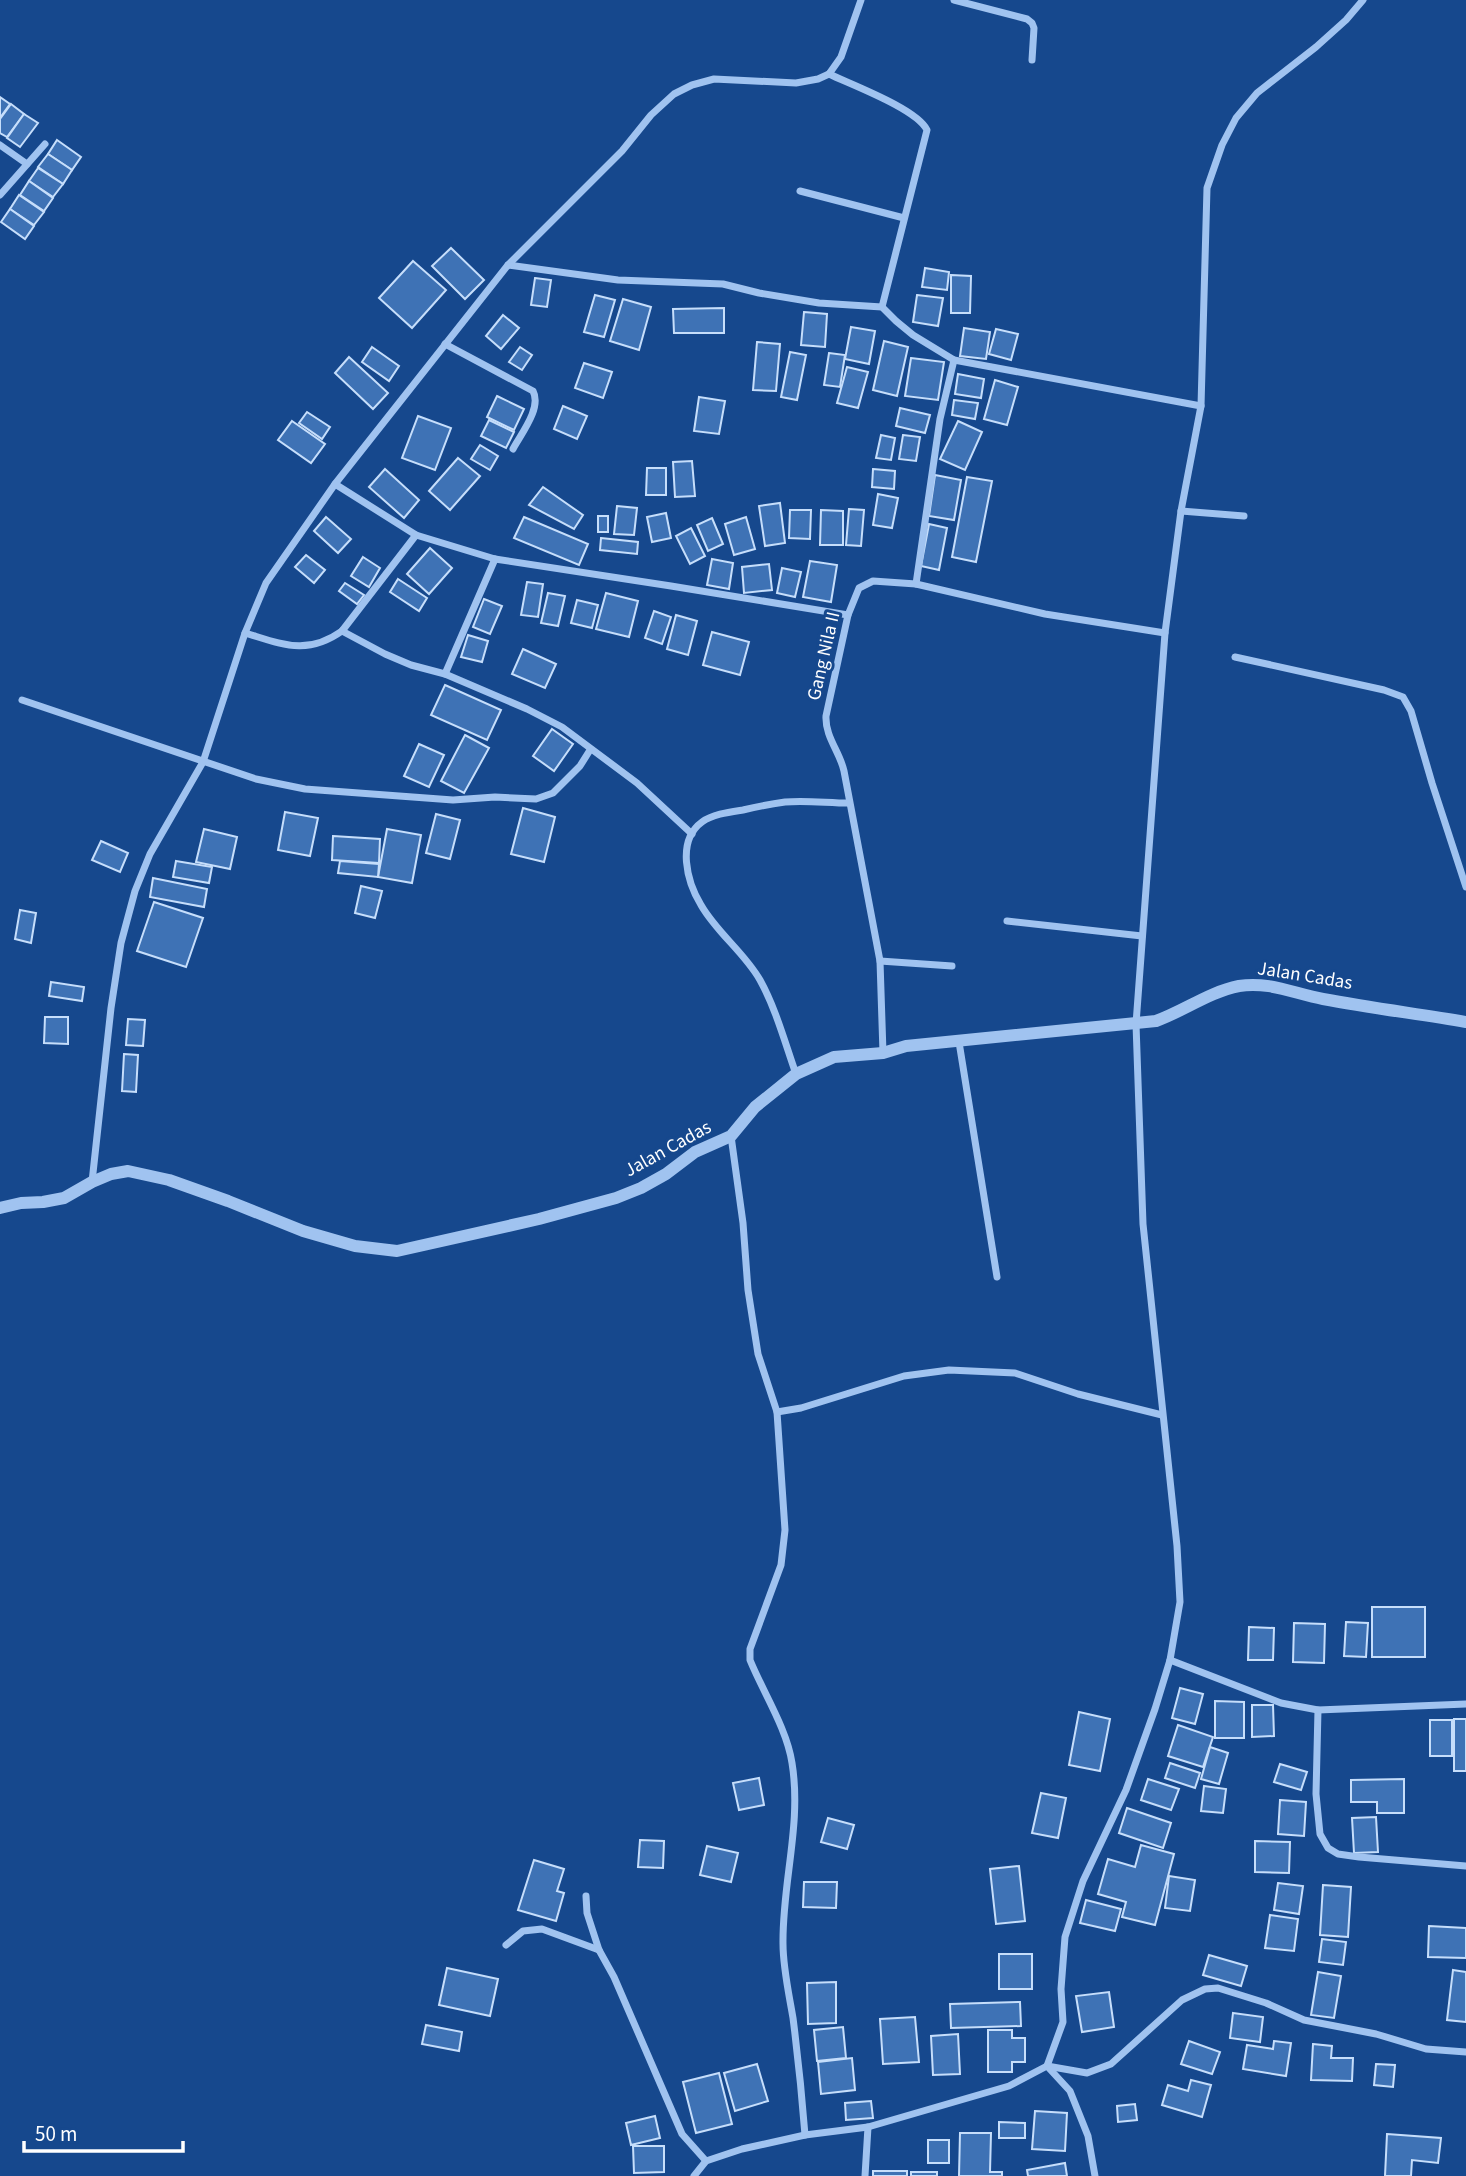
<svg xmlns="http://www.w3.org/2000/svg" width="1466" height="2176" font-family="'Source Sans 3',sans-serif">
<rect width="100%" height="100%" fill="#16488d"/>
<!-- building -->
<g fill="#3e72b5" stroke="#c6defb" stroke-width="2">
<path d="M0 97 10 104 0 118Z"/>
<path d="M11 104 24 114 7 137 0 133V119Z"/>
<path d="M24 114 38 123 20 147 7 138Z"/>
<path d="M57 140 81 157 72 170 48 154Z"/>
<path d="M48 154 72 170 63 184 38 167Z"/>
<path d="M38 168 63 184 53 197 29 181Z"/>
<path d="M29 181 53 198 44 211 20 195Z"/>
<path d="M19 195 44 212 34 225 10 209Z"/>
<path d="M10 209 34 226 25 239 1 222Z"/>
<path d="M451 248 484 280 465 299 432 266Z"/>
<path d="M413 261 446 290 412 328 379 298Z"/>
<path d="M925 268 949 272 947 290 922 287Z"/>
<path d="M951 275 971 276 970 313H951Z"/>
<path d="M535 278 551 280 547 307 531 305Z"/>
<path d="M595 295 615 300 604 337 584 332Z"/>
<path d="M917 295 943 298 938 326 913 322Z"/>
<path d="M623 299 651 307 639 350 610 341Z"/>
<path d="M724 308V333H674L673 309Z"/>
<path d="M804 312 827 314 825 347 801 345Z"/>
<path d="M503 315 519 328 501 349 486 336Z"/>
<path d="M851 327 875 331 869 364 845 359Z"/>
<path d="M964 328 990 332 986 359 960 356Z"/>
<path d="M996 329 1018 334 1011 360 989 354Z"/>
<path d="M884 341 908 347 897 396 873 390Z"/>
<path d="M757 342 780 344 776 391 753 390Z"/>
<path d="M372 347 399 366 389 381 362 362Z"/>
<path d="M520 347 532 355 522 370 509 362Z"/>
<path d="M790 352 806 355 797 400 781 397Z"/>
<path d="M829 353 845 355 840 387 824 385Z"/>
<path d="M349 357 388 393 373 409 335 373Z"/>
<path d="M911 358 944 362 938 400 905 396Z"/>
<path d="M584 363 612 372 603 398 575 388Z"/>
<path d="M847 367 868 372 858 408 837 403Z"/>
<path d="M958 374 984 379 981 398 955 394Z"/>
<path d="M995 380 1018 387 1007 425 984 419Z"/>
<path d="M497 396 524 409 514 430 487 417Z"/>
<path d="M699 397 725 401 719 434 694 431Z"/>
<path d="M954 400 978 403 975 419 952 415Z"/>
<path d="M563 406 587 416 577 439 554 429Z"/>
<path d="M900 408 930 415 925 433 896 426Z"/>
<path d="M307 412 330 427 322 439 299 423Z"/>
<path d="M418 416 451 428 435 470 402 458Z"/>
<path d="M489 420 514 432 506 448 481 436Z"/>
<path d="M292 421 325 444 311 463 278 440Z"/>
<path d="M958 421 982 432 965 470 940 459Z"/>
<path d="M881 435 895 438 891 460 876 458Z"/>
<path d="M903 435 920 437 916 461 899 459Z"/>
<path d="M480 445 498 456 490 470 471 459Z"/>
<path d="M458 458 480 476 450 510 429 491Z"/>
<path d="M692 461 695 496 675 497 673 462Z"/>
<path d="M647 468H666V495H646Z"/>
<path d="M385 469 419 500 404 518 369 487Z"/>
<path d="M873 469 895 471 894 489 872 487Z"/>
<path d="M935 475 961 480 954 520 929 516Z"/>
<path d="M967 477 992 481 976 562 952 557Z"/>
<path d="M543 487 583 515 574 529 529 505Z"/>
<path d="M878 494 898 498 892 528 873 525Z"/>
<path d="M780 503 785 543 765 546 759 506Z"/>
<path d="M617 506 637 508 634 535 614 534Z"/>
<path d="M849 509 864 510 861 546 846 545Z"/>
<path d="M790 510H811L810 539 789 538Z"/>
<path d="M821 510 843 511V545H820Z"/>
<path d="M666 513 671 538 652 542 647 517Z"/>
<rect x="598" y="516" width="10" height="16"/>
<path d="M326 517 351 539 338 553 314 531Z"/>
<path d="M524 517 588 544 579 565 514 538Z"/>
<path d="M746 517 755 549 734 555 725 524Z"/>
<path d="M712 518 723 544 708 551 697 525Z"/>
<path d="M929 524 947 528 939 570 921 566Z"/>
<path d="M691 528 705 556 690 564 676 536Z"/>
<path d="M601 538 638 542 637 554 600 550Z"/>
<path d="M430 548 452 568 429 594 407 574Z"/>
<path d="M306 555 325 570 314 583 295 567Z"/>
<path d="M363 557 380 568 369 587 351 576Z"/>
<path d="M712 559 733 563 729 589 707 585Z"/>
<path d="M810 561 837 565 831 602 803 597Z"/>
<path d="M769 564 772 590 744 593 742 567Z"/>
<path d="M782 568 801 572 795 597 777 593Z"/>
<path d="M398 579 427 598 419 611 390 592Z"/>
<path d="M527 582 543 584 538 617 521 615Z"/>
<path d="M345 583 364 595 357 604 339 591Z"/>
<path d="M548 593 565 596 558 626 541 623Z"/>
<path d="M606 593 638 601 629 637 596 629Z"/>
<path d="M484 599 502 606 490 634 473 627Z"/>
<path d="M577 600 598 605 592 628 571 623Z"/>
<path d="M654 611 671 617 662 644 645 638Z"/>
<path d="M676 615 697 621 688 655 667 649Z"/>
<path d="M712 632 749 642 740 675 703 665Z"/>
<path d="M468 635 488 641 482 662 461 657Z"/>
<path d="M523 649 556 664 545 688 512 674Z"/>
<path d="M445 685 501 710 487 740 431 715Z"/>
<path d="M552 729 573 744 554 771 533 756Z"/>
<path d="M465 735 489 748 464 793 441 781Z"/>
<path d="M419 744 444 755 429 787 404 776Z"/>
<path d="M523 808 555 817 544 862 511 854Z"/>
<path d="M285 812 318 818 310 856 278 850Z"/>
<path d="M436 814 460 820 450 859 426 853Z"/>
<path d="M204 829 237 837 230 869 196 862Z"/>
<path d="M387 829 421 835 412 883 378 877Z"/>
<path d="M333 836 380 839 379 863 332 860Z"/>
<path d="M101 841 128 853 120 872 92 860Z"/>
<path d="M176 861 212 867 209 883 173 877Z"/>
<path d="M340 861 379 864 378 877 338 873Z"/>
<path d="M153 878 207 889 204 907 150 897Z"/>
<path d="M361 886 382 891 375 918 355 913Z"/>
<path d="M154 902 203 918 186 967 137 951Z"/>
<path d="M20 910 36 913 31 943 15 939Z"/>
<path d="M51 982 84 987 82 1001 49 996Z"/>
<path d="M45 1017H68V1044L44 1043Z"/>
<path d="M128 1019 145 1020 143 1046 126 1045Z"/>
<path d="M124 1054 138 1055 136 1092 122 1091Z"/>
<rect x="1372" y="1607" width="53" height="50"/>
<path d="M1346 1622 1368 1623 1366 1657 1344 1656Z"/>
<path d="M1294 1623 1325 1624 1324 1663 1293 1662Z"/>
<path d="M1249 1627 1274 1628 1273 1660H1248Z"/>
<path d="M1180 1688 1203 1694 1195 1724 1172 1718Z"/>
<path d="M1215 1701 1244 1702V1738H1215Z"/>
<path d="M1252 1705H1273L1274 1736 1252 1737Z"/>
<path d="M1079 1712 1110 1719 1100 1771 1069 1765Z"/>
<rect x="1454" y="1719" width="12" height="52"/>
<rect x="1430" y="1720" width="22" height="36"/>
<path d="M1178 1725 1213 1737 1203 1767 1168 1756Z"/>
<path d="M1210 1747 1228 1753 1219 1784 1201 1779Z"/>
<path d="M1170 1763 1200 1773 1195 1788 1165 1778Z"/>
<path d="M1280 1764 1307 1772 1301 1790 1274 1782Z"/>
<path d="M759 1778 764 1805 739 1810 733 1783Z"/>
<path d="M1148 1779 1179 1789 1171 1810 1141 1800Z"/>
<path d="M1404 1779V1813H1377V1802H1351V1780Z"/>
<path d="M1204 1786 1226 1789 1223 1813 1201 1811Z"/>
<path d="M1041 1793 1066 1798 1058 1838 1032 1833Z"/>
<path d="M1280 1800 1306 1802 1304 1836 1278 1834Z"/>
<path d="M1127 1808 1171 1823 1163 1848 1119 1833Z"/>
<path d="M1376 1817 1378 1852 1354 1853 1352 1818Z"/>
<path d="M828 1818 854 1825 847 1849 821 1842Z"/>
<path d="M640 1840 664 1841 663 1868 638 1867Z"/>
<path d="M1255 1841 1290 1842 1289 1873 1255 1872Z"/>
<path d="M1141 1845 1174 1854 1155 1925 1122 1917 1126 1902 1098 1894 1108 1859 1135 1867Z"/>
<path d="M707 1846 738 1853 731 1882 700 1875Z"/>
<path d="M534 1860 564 1869 557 1891 564 1893 556 1921 518 1910Z"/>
<path d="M1019 1866 1025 1921 996 1924 990 1869Z"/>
<path d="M1169 1876 1195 1880 1190 1911 1165 1908Z"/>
<path d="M804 1882H837L836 1908 803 1907Z"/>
<path d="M1278 1883 1303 1886 1299 1914 1274 1910Z"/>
<path d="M1323 1885 1351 1887 1348 1937 1320 1935Z"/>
<path d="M1086 1900 1121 1909 1115 1931 1080 1923Z"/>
<path d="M1270 1915 1298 1919 1294 1951 1265 1948Z"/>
<path d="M1429 1926 1466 1928V1958L1428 1957Z"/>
<path d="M1322 1939 1346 1942 1343 1965 1319 1962Z"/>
<rect x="999" y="1954" width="33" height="35"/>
<path d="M1209 1955 1247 1966 1241 1986 1203 1975Z"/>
<path d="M447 1968 498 1979 490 2016 439 2005Z"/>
<path d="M1453 1970 1466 1972V2022L1447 2020Z"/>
<path d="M1318 1972 1341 1976 1334 2018 1311 2015Z"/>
<path d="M836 1982V2023L808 2024 807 1983Z"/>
<path d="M1109 1992 1114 2027 1082 2032 1076 1996Z"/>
<path d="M1020 2002 1021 2026 951 2028 950 2004Z"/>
<path d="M1233 2013 1263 2017 1260 2042 1230 2038Z"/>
<path d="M915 2017 919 2062 883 2064 880 2019Z"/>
<path d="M426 2025 462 2032 459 2051 422 2044Z"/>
<path d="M843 2027 846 2058 817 2061 814 2030Z"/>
<path d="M988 2030H1012V2038H1025V2062H1012V2072H988Z"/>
<path d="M958 2034 960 2074 933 2075 931 2036Z"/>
<path d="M1189 2041 1220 2052 1212 2074 1181 2064Z"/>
<path d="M1274 2041 1291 2043 1286 2076 1243 2069 1247 2045 1273 2049Z"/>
<path d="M1313 2044 1332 2046 1331 2058H1353L1352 2081 1311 2080Z"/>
<path d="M852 2058 855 2090 821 2094 818 2062Z"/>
<path d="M757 2064 768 2101 735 2111 724 2073Z"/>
<path d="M1376 2064 1395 2065 1393 2087 1374 2085Z"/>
<path d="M719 2073 732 2124 696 2133 683 2082Z"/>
<path d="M1191 2080 1211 2085 1202 2117 1162 2105 1168 2085 1188 2091Z"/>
<path d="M871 2101 873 2118 846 2120 845 2103Z"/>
<path d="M1135 2104 1137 2120 1118 2122 1117 2106Z"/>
<path d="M1035 2111 1067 2113 1065 2151 1032 2149Z"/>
<path d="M655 2116 660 2138 631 2145 626 2123Z"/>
<path d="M999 2122 1025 2123V2138H999Z"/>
<path d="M960 2133H991L990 2172H1002V2176H959Z"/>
<path d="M1387 2134 1441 2138 1438 2163 1412 2160 1411 2176H1385Z"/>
<rect x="928" y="2140" width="21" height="23"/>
<path d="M633 2146H664V2172L634 2173Z"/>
<path d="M1065 2163 1067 2176H1028L1027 2170Z"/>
<rect x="873" y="2171" width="34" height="5"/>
<rect x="911" y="2172" width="26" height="4"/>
</g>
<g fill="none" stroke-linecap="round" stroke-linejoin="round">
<!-- minor -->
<g stroke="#a0c3f0" stroke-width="7">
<path d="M954 0 1027 19 1032 23 1034 28 1032 60"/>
<path d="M829 74C852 85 917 109 927 130L882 307"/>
<path d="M0 145 27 164"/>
<path d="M800 191 904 218"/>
<path d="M0 195 45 144"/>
<path d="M508 265 618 280 723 284 759 293 819 303 882 307 896 321 913 335 954 360 1201 406"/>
<path d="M445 344 533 391C542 408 521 434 513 449"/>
<path d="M335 484 416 535"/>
<path d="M1181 511 1244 516"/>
<path d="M916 584 1045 614 1165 633"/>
<path d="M342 631 385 654 411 665 445 674 527 709 562 727 637 783 692 834"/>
<path d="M245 633C282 644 307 656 342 631L416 535 495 559 671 586 848 615"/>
<path d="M1235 657 1384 690 1403 697 1411 711 1432 783 1466 887"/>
<path d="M445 674 495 559"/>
<path d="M22 700 256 779 305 789 453 800 495 797 536 799 553 793 580 766 590 750"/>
<path d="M1007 921 1142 936"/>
<path d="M880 961 952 966"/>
<path d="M959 1042 997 1277"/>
<path d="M883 1053 880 961 844 771C840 752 825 737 826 716L848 615 859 588 873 581 916 584 940 419 954 360"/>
<path d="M796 1074C785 1043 776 1009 760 980 744 952 717 933 701 905 687 882 676 841 702 822 713 814 730 812 743 810 756 807 771 804 785 802 805 800 828 803 849 803"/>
<path d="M731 1136 743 1223 748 1290 758 1354 777 1412 785 1530 781 1565 750 1649V1660C763 1692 787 1729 792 1763 802 1824 782 1883 783 1944 783 1968 789 1994 793 2018 798 2057 802 2096 805 2135"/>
<path d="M92 1182 111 1008 121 943 135 891 150 854 203 762 245 633 266 583 335 484 508 265 622 151 651 115 674 94 692 85 714 79 796 83 818 79 829 74 841 57 861 0"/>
<path d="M777 1412 801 1408 904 1376 949 1370 1015 1373 1078 1394 1162 1415"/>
<path d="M1170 1660 1281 1703 1318 1710 1466 1704"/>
<path d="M1318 1710 1316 1794 1320 1834 1328 1848 1338 1854 1359 1857 1466 1866"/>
<path d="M586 1896 587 1913 599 1950 614 1977 682 2134 706 2161"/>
<path d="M506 1945 523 1931 542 1929 599 1950"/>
<path d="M694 2176 706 2161 742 2149 805 2135 868 2127 1009 2086 1047 2066 1087 2073 1111 2064 1182 2000 1205 1989 1218 1988 1266 2003 1304 2020 1376 2034 1426 2049 1466 2052"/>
<path d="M865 2176 868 2127"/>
<path d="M1095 2176 1088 2136 1070 2091 1047 2066 1063 2022 1061 1989 1065 1937 1083 1881 1126 1790 1155 1709 1170 1660 1180 1602 1177 1546 1143 1224 1136 1024 1165 633 1181 511 1201 406 1207 188 1222 145 1236 118 1257 93 1316 47 1346 20 1363 0"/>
</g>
<!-- tertiary -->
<path stroke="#a0c3f0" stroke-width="12" d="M0 1208 21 1203 43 1202 64 1198 92 1182 111 1174 128 1171 169 1180 228 1201 303 1231 355 1246 397 1251 539 1219 616 1198 641 1188 666 1174 695 1152 731 1136 755 1107 796 1074 834 1057 883 1053 906 1046 1156 1021C1184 1011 1209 992 1239 986 1269 981 1295 994 1323 999 1371 1008 1419 1014 1466 1022"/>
</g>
<g text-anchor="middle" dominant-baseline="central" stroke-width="6" stroke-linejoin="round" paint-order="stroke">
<!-- street labels -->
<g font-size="19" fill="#fff" stroke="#16488d">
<text transform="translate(824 656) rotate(-77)">Gang Nila II</text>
<text transform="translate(1305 976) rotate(9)">Jalan Cadas</text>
<text transform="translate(668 1149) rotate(-29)">Jalan Cadas</text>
</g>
</g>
<!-- scale -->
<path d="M24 2141v10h159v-10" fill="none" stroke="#ffffff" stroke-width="3.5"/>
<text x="35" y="2141" font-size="21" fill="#ffffff" stroke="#16488d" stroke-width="5" paint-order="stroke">50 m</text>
</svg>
